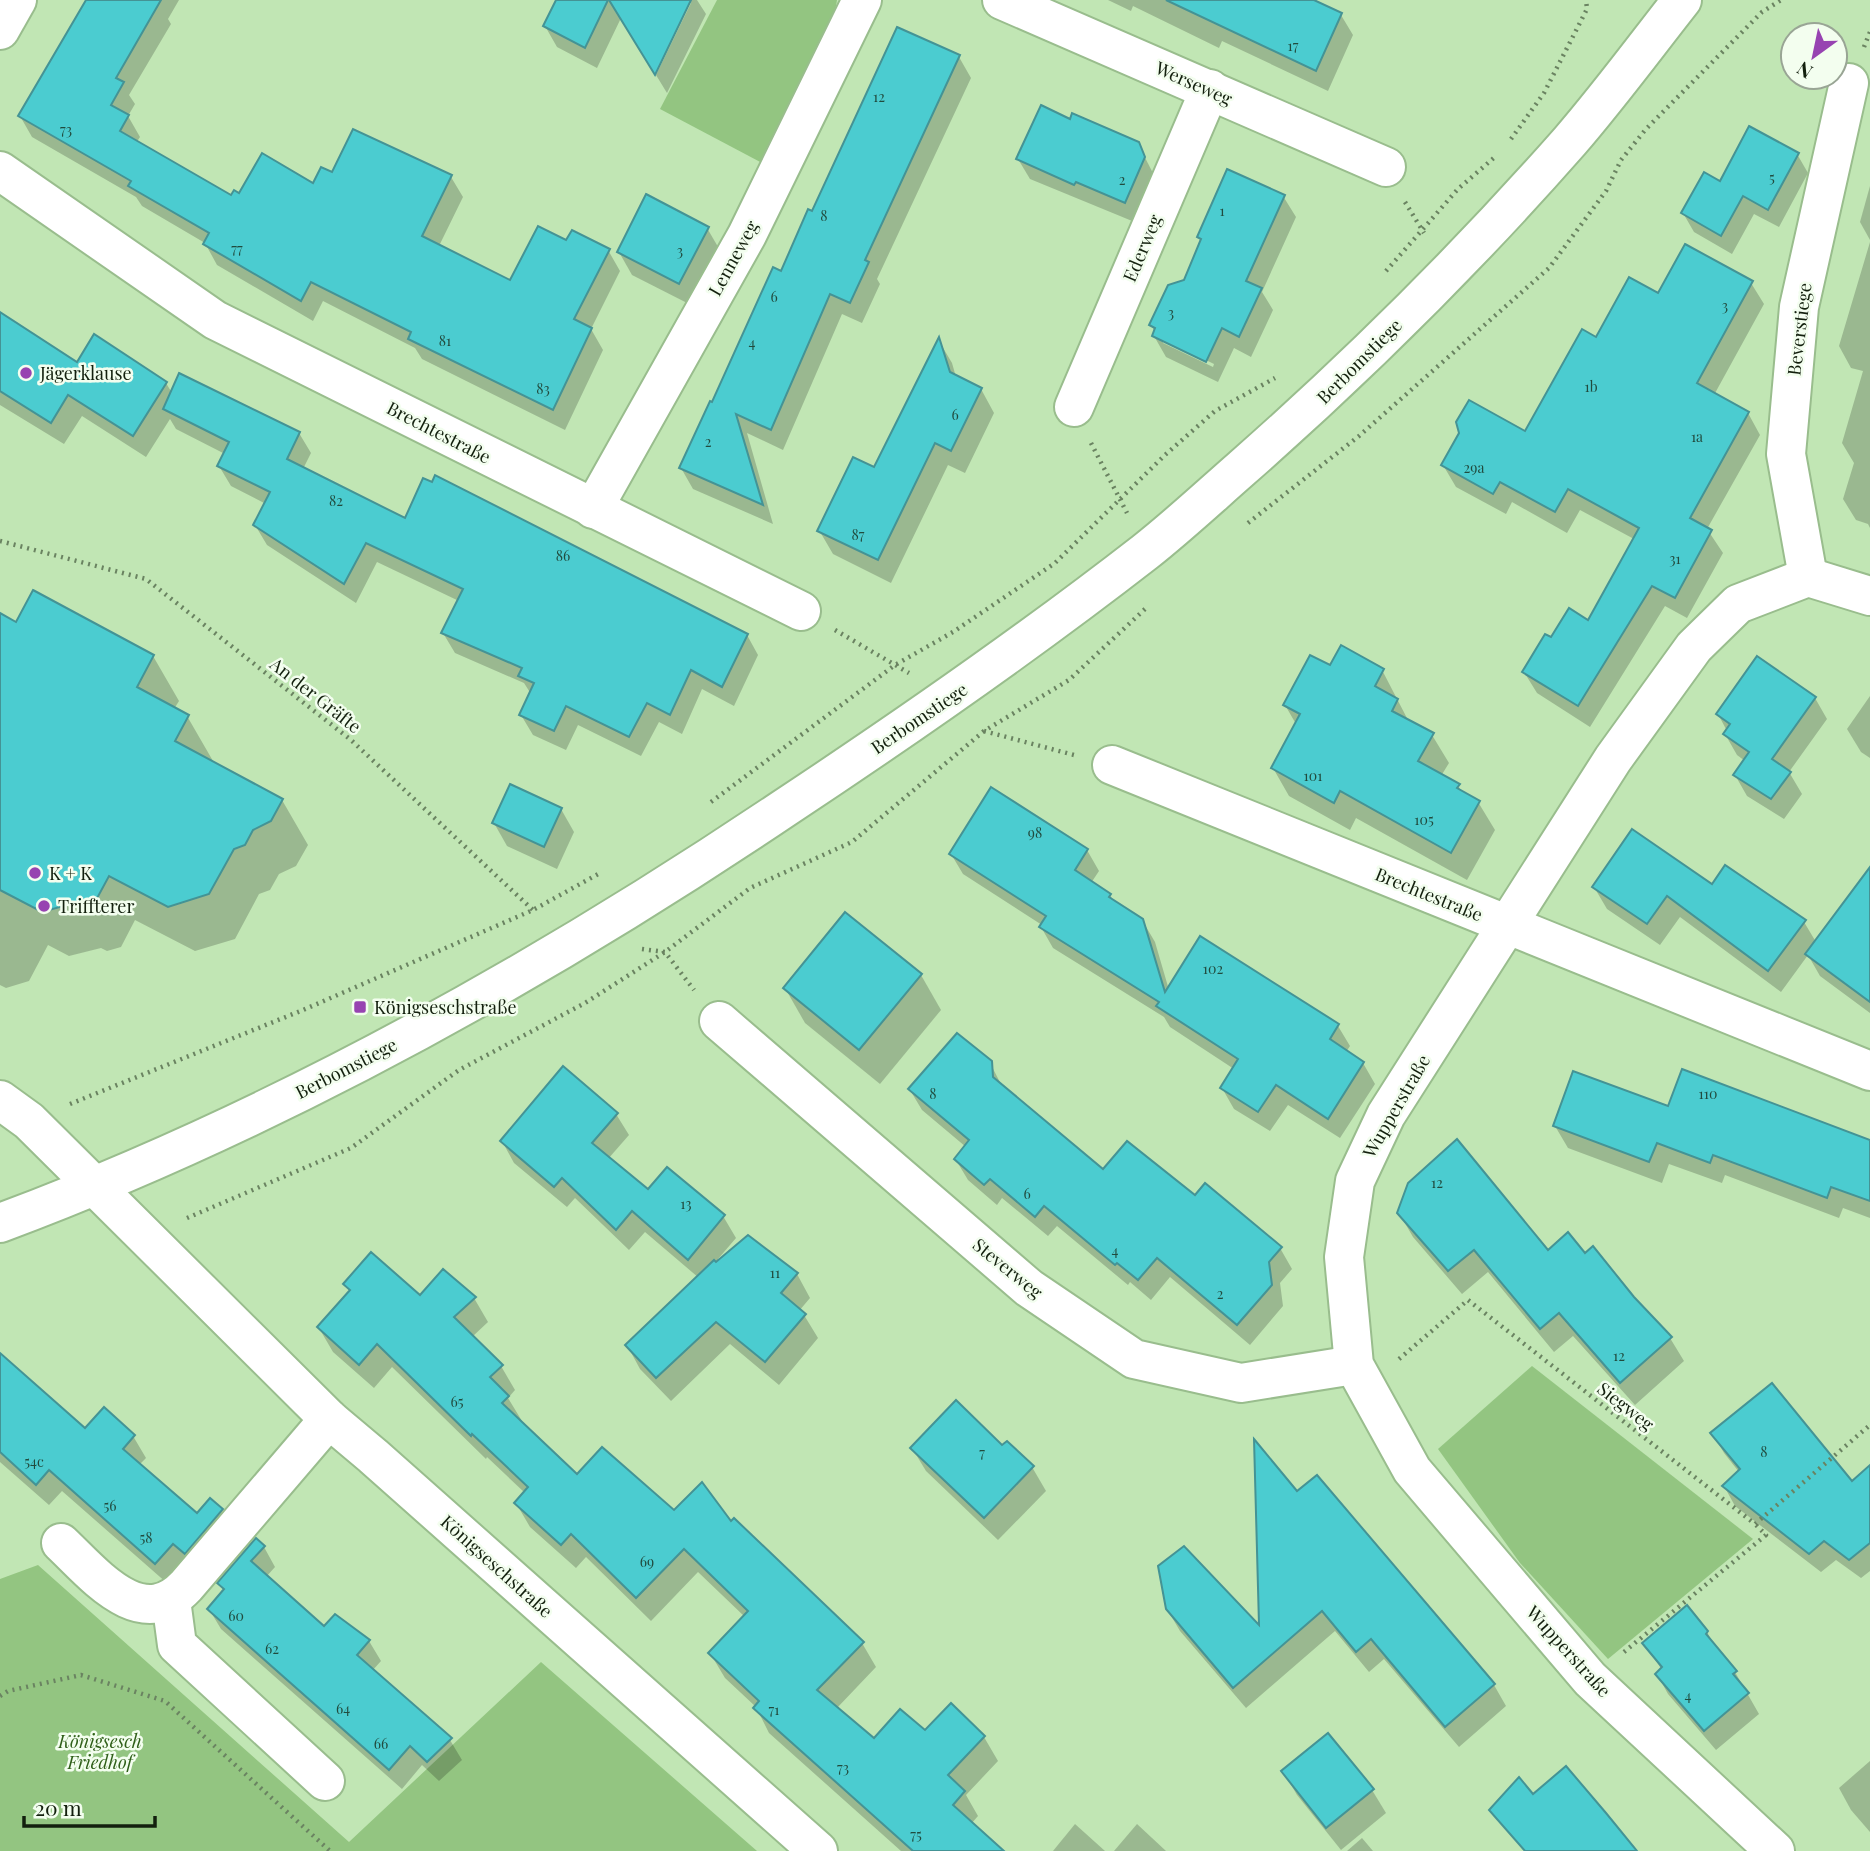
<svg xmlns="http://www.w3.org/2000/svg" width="1870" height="1851" font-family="'Playfair Display',serif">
<rect width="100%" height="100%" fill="#c1e6b4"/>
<!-- green -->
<g fill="#93c581">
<path d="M717 0H837L835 12 764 164 660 109Z"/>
<path d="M1532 1366 1753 1539 1608 1659 1520 1563 1438 1449Z"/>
<path d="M38 1565 349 1842 541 1662 757 1851H0V1579Z"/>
</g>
<!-- shadow -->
<g fill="#0003" fill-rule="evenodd">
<path d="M88 0H179L168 19 171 24 129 95 135 104 128 116 140 137 136 143 232 198 314 185 332 174 451 177 463 197 439 246 511 282 567 243 608 250 620 271 591 329 603 350 565 430 422 359 415 348 323 301 313 321 217 265 205 243 142 206 136 197 32 137 20 116Z"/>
<path d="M558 0H697L706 14 667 93 656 75 691 3 621 18 597 68 557 47 545 26Z"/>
<path d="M1108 0H1310L1341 15 1353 35 1328 91 1222 41 1219 48 1133 6 1131 11Z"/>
<path d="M959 57 971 78 877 279 880 284 862 323 842 314 783 450 747 433 773 524 693 489 681 468 781 273Z"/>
<path d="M1070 121 1138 144 1156 179 1137 223 1030 179 1018 159Z"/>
<path d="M1797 154 1808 173 1779 227 1754 214 1732 254 1694 232 1683 213 1721 183Z"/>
<path d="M1870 186V240L1860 222Z"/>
<path d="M1283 196 1296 217 1262 292 1273 310 1251 357 1234 348 1218 382 1166 357 1154 336 1155 332 1151 325 1185 281 1202 242 1199 236ZM1163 339 1214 364 1213 367 1163 343Z"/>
<path d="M707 228 721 252 693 306 632 275 619 252Z"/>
<path d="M1870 242V528L1868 524 1856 520 1843 499 1854 463 1842 443 1863 371 1851 368 1839 346Z"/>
<path d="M1751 283 1764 304 1714 395 1748 413 1760 435 1707 529 1723 553 1687 618 1665 606 1590 727 1537 693 1524 672 1551 640 1588 622 1634 539 1580 510 1567 533 1512 502 1506 514 1456 487 1443 465 1525 433 1597 339 1659 296Z"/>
<path d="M0 315 77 364 166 383 172 393 299 433 311 453 303 469 406 521 747 635 758 655 734 706 702 689 682 734 659 722 641 756 578 725 566 750 533 735 521 715 531 694 524 683 455 653 443 633 459 601 377 562 356 603 267 545 255 525 266 504 231 486 219 466 225 454 176 429 170 419 146 457 82 416 64 444 0 405Z"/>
<path d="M939 341 952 363 956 377 981 389 994 413 965 473 948 465 891 583 833 554 819 530 875 469Z"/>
<path d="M0 615 17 624 153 656 179 701 174 709 187 716 213 761 212 763 282 800 308 845 296 866 279 874 270 890 259 894 235 939 195 951 135 920 121 947 107 951 101 948 69 956 48 945 29 981 6 988 0 985Z"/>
<path d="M1331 668 1382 670 1409 722 1432 735 1449 763 1441 776 1458 786 1463 793 1478 802 1495 830 1467 880 1356 818 1350 830 1289 796 1273 768 1296 724 1285 705Z"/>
<path d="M1870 696V758L1861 752 1847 729Z"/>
<path d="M1815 698 1827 719 1789 772 1802 794 1784 819 1747 796 1735 775 1745 761 1737 755 1725 734 1727 731 1718 714Z"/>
<path d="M561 809 574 832 557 869 507 846 494 823Z"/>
<path d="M1087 850 1099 871 1091 883 1110 895 1114 902 1142 920 1155 942 1169 990 1338 1026 1350 1046 1346 1052 1363 1063 1375 1084 1340 1138 1288 1105 1270 1131 1234 1109 1222 1088 1234 1069 1170 1027 1164 1017 1053 948 1041 927 1042 925 963 874 951 854Z"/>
<path d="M1712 886 1804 922 1816 942 1870 890V1013L1820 976 1808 955 1781 992 1680 917 1660 945 1607 909 1594 887Z"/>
<path d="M921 975 941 1010 880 1084 805 1023 785 988Z"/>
<path d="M990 1063 1003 1088 1103 1172 1195 1198 1280 1248 1292 1269 1280 1283 1283 1306 1250 1345 1170 1277 1151 1300 1130 1282 1128 1285 1057 1226 1048 1236 1002 1198 997 1205 968 1180 956 1160 966 1147 922 1110 910 1090Z"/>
<path d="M1669 1108 1870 1140V1218L1843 1208 1839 1218 1725 1175 1722 1183 1669 1164 1662 1183 1568 1148 1555 1126Z"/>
<path d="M616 1114 629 1135 608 1159 648 1192 723 1216 736 1238 718 1259 720 1260 748 1237 797 1274 810 1298 799 1311 804 1315 818 1338 779 1385 730 1344 671 1401 640 1369 627 1345 699 1278 645 1232 629 1250 575 1198 567 1207 514 1163 502 1141Z"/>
<path d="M1399 1213 1547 1252 1584 1255 1633 1298 1670 1338 1684 1361 1635 1405 1573 1336 1554 1352 1488 1272 1462 1294 1413 1237Z"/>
<path d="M345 1284 420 1298H474L488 1322 472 1337 501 1366 515 1390 508 1398 522 1421 520 1423 577 1477 674 1513 731 1524 862 1643 876 1667 837 1708 874 1740 925 1732 984 1737 998 1761 966 1795 978 1816 971 1824 1003 1851H901L769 1733 756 1707 725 1678 710 1653 745 1617 698 1572 651 1621 586 1557 576 1568 530 1527 516 1503 525 1493 487 1457 486 1459 392 1367 374 1388 333 1352 319 1328 350 1292Z"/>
<path d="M0 1356 86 1430 133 1436 146 1458 139 1465 197 1516 221 1510 234 1532 168 1584 62 1491 49 1505 0 1462Z"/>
<path d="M1713 1434 1852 1483 1870 1468V1571L1861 1578 1836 1560 1821 1572 1735 1506 1724 1486 1739 1472 1724 1453Z"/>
<path d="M912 1448H1002L1032 1467 1046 1491 998 1540 926 1471Z"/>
<path d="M1316 1477 1494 1685 1506 1706 1459 1747 1384 1659 1369 1672 1335 1631 1246 1708 1180 1631 1167 1609 1261 1630 1297 1493Z"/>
<path d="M264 1547 275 1567 266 1577 324 1629 369 1641 381 1661 372 1671 450 1740 462 1760 439 1781 422 1765 402 1789 221 1629 209 1609 224 1591 219 1583Z"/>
<path d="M1707 1632 1718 1652 1735 1672 1759 1714 1716 1750 1668 1694 1657 1674 1662 1670 1644 1643Z"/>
<path d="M1870 1761V1832L1851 1810 1839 1788Z"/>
<path d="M1283 1771 1372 1790 1386 1813 1341 1850 1297 1795Z"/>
<path d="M1075 1824 1105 1851H1053Z"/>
<path d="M1137 1824 1166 1851H1114Z"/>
<path d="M1362 1838 1373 1851H1347Z"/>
</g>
<!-- building -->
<g fill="#4bccd0" stroke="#449395" stroke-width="2">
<path d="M86 0H161L116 78 124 82 111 105 129 115 120 131 231 195 234 190 239 193 262 153 313 183 321 167 332 172 353 129 452 175 422 236 510 280 538 226 566 240 572 230 610 249 574 319 592 328 553 410 408 339 411 332 311 282 301 301 203 244 209 233 128 186 131 181 18 116Z"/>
<path d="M556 0H608L585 48 543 26Z"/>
<path d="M609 0H691L655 75Z"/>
<path d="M1166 0H1314L1342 13 1316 71Z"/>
<path d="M897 27 960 55 865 260 869 262 850 303 830 294 771 430 736 414 763 505 679 468 710 401 712 402 773 267 781 271 808 209 812 211Z"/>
<path d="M1041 105 1070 119 1072 113 1139 142 1145 157 1125 203 1076 182 1074 185 1016 159Z"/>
<path d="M1749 126 1799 153 1768 210 1743 196 1721 236 1681 213 1704 172 1720 181Z"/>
<path d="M1227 169 1285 195 1246 281 1262 288 1239 337 1222 328 1206 362 1152 336 1155 328 1149 325 1168 285 1184 280 1201 239 1197 237Z"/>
<path d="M646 194 709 227 679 284 617 252Z"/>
<path d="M1685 244 1753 281 1697 383 1749 412 1690 518 1712 530 1675 598 1652 586 1578 706 1522 672 1545 634 1551 637 1569 608 1588 620 1639 528 1568 489 1555 512 1500 482 1493 494 1441 465 1459 433 1456 422 1469 400 1525 431 1582 329 1596 337 1629 277 1658 293Z"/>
<path d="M0 312 77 362 94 334 167 382 133 436 68 395 51 423 0 391Z"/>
<path d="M939 337 950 372 982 388 951 451 935 443 878 560 817 531 853 457 874 467Z"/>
<path d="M179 373 300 432 287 459 405 518 423 478 432 482 435 475 748 634 722 687 691 670 670 715 647 703 629 737 566 706 554 731 519 715 534 683 518 676 522 668 441 633 463 589 366 543 344 584 253 525 270 492 217 466 229 442 163 409Z"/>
<path d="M33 590 154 655 137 687 189 715 175 741 283 799 271 821 253 830 245 845 234 849 209 894 168 907 109 876 95 902 80 907 74 903 42 912 0 890V613L16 622Z"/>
<path d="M1341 645 1384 669 1375 686 1398 699 1392 711 1434 733 1418 761 1460 784 1457 788 1480 801 1451 853 1340 791 1334 803 1271 768 1300 714 1283 705 1310 655 1330 665Z"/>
<path d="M1757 656 1816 697 1772 759 1791 772 1771 799 1733 775 1749 752 1723 734 1730 724 1716 714Z"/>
<path d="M510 784 562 808 544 847 492 823Z"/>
<path d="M991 787 1088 849 1075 870 1111 894 1109 897 1143 919 1165 992 1200 936 1339 1024 1330 1039 1364 1062 1328 1119 1276 1085 1258 1112 1220 1088 1238 1059 1156 1006 1159 1002 1039 927 1046 916 949 854Z"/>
<path d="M1632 829 1712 884 1725 865 1806 920 1768 971 1667 896 1647 924 1592 887Z"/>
<path d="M1870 867V1002L1805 954Z"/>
<path d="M845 912 922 974 859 1050 783 988Z"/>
<path d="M957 1033 992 1061 993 1077 1103 1169 1127 1141 1195 1195 1205 1183 1282 1247 1269 1262 1272 1285 1237 1325 1157 1258 1138 1280 1117 1263 1115 1265 1044 1206 1035 1217 990 1179 984 1185 954 1159 969 1140 908 1089Z"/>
<path d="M563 1066 618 1113 592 1143 648 1189 667 1167 725 1215 688 1260 632 1211 616 1230 562 1178 554 1187 500 1141Z"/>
<path d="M1682 1069 1870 1140V1201L1831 1187 1827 1198 1713 1155 1710 1163 1657 1143 1649 1162 1553 1126 1573 1071 1668 1106Z"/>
<path d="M1457 1139 1548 1250 1568 1232 1585 1253 1593 1246 1634 1297 1672 1337 1620 1383 1559 1313 1540 1329 1474 1250 1448 1271 1397 1213 1408 1183Z"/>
<path d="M748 1235 798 1273 781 1293 806 1314 765 1362 716 1322 656 1378 625 1345 714 1260 716 1262Z"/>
<path d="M371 1252 420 1295 443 1269 476 1297 454 1317 503 1365 490 1377 509 1396 502 1403 577 1474 602 1447 674 1510 702 1482 731 1521 734 1518 864 1642 817 1690 874 1738 900 1709 925 1730 951 1703 985 1736 948 1775 965 1791 953 1805 1004 1851H913L753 1708 759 1701 708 1653 748 1611 684 1549 636 1598 571 1534 561 1545 514 1503 528 1487 472 1434 471 1436 377 1344 359 1365 317 1327 350 1290 343 1284Z"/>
<path d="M0 1353 85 1428 104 1407 135 1435 123 1449 197 1513 210 1498 223 1509 185 1554 173 1544 155 1564 49 1470 36 1485 0 1452Z"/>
<path d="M1772 1383 1852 1481 1870 1465V1543L1849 1560 1824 1541 1809 1554 1722 1486 1740 1469 1710 1433Z"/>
<path d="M956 1400 1002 1445 1007 1441 1034 1466 984 1518 910 1448Z"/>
<path d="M1254 1439 1297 1491 1317 1475 1495 1684 1445 1727 1371 1639 1356 1652 1322 1611 1233 1688 1166 1609 1158 1566 1184 1546 1259 1625Z"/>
<path d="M256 1538 265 1546 251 1561 324 1626 335 1614 370 1640 357 1655 452 1738 427 1762 410 1746 389 1770 207 1609 224 1589 217 1583Z"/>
<path d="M1687 1605 1708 1631 1706 1634 1737 1671 1733 1674 1749 1693 1704 1731 1655 1674 1662 1667 1642 1643Z"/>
<path d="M1328 1733 1374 1789 1326 1828 1281 1771Z"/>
<path d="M1566 1766 1606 1813 1637 1851H1525L1489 1810 1519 1777 1533 1794Z"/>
</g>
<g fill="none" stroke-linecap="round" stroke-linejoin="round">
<!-- minor casing -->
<g stroke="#99bd8d" stroke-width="42">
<g id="minor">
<path d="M1002 0 1386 167"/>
<path d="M0 30 17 0"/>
<path d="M0 171 215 320 801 611"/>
<path d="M1074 407 1210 89"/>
<path d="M593 509 747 235 862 0"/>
<path d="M1808 577 1786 454 1799 307 1849 83"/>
<path d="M1112 765 1870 1071"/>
<path d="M719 1021 1029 1288 1134 1359 1241 1383 1354 1365"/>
<path d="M0 1100 29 1121 329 1419 373 1456 818 1851"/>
<path d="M0 1223C276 1120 539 973 783 809 907 727 1028 643 1145 552 1178 526 1209 497 1241 469 1357 367 1468 257 1570 141 1609 96 1645 47 1682 0"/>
<path d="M61 1543C94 1574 141 1634 186 1586L329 1419"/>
<path d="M171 1600 177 1645 325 1781"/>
<path d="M1775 1851 1590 1679 1412 1470 1354 1365 1344 1257 1355 1181 1386 1115 1613 759 1694 647 1738 604 1808 577 1870 596"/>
</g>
</g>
<!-- path -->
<g stroke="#6a8361" stroke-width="4.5" stroke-dasharray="2 5" stroke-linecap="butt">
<path d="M1864 47 1870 32"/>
<path d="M1511 139 1544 93 1587 9 1586 0"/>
<path d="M1405 202 1424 233"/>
<path d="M1386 271 1458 189 1496 156"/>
<path d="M1091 443 1127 513"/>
<path d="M1248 523 1359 436 1549 268 1606 191 1621 160 1646 129 1762 12 1781 0"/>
<path d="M0 541 146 579 351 740 533 910"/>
<path d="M835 630 909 673"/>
<path d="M984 731 1074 755"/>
<path d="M711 802 895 665 953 632 1055 563 1165 455 1215 411 1275 378"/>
<path d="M642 949 665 952 694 990"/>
<path d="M70 1104 303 1010 533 910 600 873"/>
<path d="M187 1218 351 1148 459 1070 585 1003 665 952 750 888 852 842 984 731 1069 680 1145 609"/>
<path d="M1399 1359 1468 1300 1755 1524 1870 1425"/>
<path d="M1624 1652 1766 1535 1755 1524"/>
<path d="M0 1696 8 1691 81 1675 165 1701 330 1851"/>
</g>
<!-- minor -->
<use href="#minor" stroke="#fff" stroke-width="38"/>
</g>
<!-- markers -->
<g fill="#9743b1" stroke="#f3feef" stroke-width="2.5">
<circle cx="26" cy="373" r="7"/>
<circle cx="35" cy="873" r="7"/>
<circle cx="44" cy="906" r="7"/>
<rect x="353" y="1000" width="14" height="14" rx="3.5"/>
</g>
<g text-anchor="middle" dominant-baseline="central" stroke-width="5" stroke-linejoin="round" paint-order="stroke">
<!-- number labels -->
<g font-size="14" fill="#214b3e">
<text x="1293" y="45">17</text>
<text x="879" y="96">12</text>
<text x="66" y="129">73</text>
<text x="1772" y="177">5</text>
<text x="1122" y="179">2</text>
<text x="1222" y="210">1</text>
<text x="824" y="215">8</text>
<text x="237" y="248">77</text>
<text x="680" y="250">3</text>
<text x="774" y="296">6</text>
<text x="1725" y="305">3</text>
<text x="1171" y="312">3</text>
<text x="445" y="340">81</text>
<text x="752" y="342">4</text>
<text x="1591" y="386">1b</text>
<text x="543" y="388">83</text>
<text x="955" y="414">6</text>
<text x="1697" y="436">1a</text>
<text x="708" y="441">2</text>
<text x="1474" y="467">29a</text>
<text x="336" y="500">82</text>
<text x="858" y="534">87</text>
<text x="563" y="555">86</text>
<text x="1675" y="558">31</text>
<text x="1313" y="775">101</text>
<text x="1424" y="819">105</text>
<text x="1035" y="832">98</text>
<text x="1213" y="968">102</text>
<text x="933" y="1093">8</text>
<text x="1708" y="1093">110</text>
<text x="1437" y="1182">12</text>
<text x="1027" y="1193">6</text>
<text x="686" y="1203">13</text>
<text x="1115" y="1250">4</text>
<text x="775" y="1272">11</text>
<text x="1220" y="1293">2</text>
<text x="1619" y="1355">12</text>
<text x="457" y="1401">65</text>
<text x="1764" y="1451">8</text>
<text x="982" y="1452">7</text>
<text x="34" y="1461">54c</text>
<text x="110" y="1505">56</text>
<text x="146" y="1537">58</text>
<text x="647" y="1561">69</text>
<text x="236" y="1615">60</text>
<text x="272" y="1648">62</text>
<text x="1688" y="1695">4</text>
<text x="343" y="1708">64</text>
<text x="774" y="1709">71</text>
<text x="381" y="1743">66</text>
<text x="843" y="1767">73</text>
<text x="916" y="1834">75</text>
</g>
<!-- street labels -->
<g font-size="18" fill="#13200e" stroke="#f3feef">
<text transform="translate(1194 83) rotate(24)">Werseweg</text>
<text transform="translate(1142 248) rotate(-67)">Ederweg</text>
<text transform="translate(733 258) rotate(-61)">Lenneweg</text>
<text transform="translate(1799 329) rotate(-83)">Beverstiege</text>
<text transform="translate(1359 361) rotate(-45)">Berbomstiege</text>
<text transform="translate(439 432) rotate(27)">Brechtestraße</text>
<text transform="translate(316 695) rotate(38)">An der Gräfte</text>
<text transform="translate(919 718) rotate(-34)">Berbomstiege</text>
<text transform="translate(1429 894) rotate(22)">Brechtestraße</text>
<text transform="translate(346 1068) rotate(-27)">Berbomstiege</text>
<text transform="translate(1396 1106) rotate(-60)">Wupperstraße</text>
<text transform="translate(1008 1268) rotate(39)">Steverweg</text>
<text transform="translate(1626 1406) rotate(38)">Siegweg</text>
<text transform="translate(497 1566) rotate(42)">Königseschstraße</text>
<text transform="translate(1569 1651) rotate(48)">Wupperstraße</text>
</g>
<!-- poi labels -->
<g font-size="18" fill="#13200e" stroke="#f3feef" text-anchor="start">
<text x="40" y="373">Jägerklause</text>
<text x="49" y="873">K + K</text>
<text x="58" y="906">Triffterer</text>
<text x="374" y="1007">Königseschstraße</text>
</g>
<!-- park labels -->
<g font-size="18" font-style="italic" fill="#2f5f19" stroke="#f3feef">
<text x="100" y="1741">Königsesch<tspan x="100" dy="21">Friedhof</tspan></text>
</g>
</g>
<!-- north arrow -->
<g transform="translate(1814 56) rotate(213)"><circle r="33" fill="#f3feef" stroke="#99a595" stroke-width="2"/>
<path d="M0-5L12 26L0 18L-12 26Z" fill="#9743b1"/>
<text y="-10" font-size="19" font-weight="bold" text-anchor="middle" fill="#13200e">N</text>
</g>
<!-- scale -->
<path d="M24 1816v10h131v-10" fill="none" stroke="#13200e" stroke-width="3.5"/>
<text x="35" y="1816" font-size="21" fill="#13200e" stroke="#f3feef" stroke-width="5" paint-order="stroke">20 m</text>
</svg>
